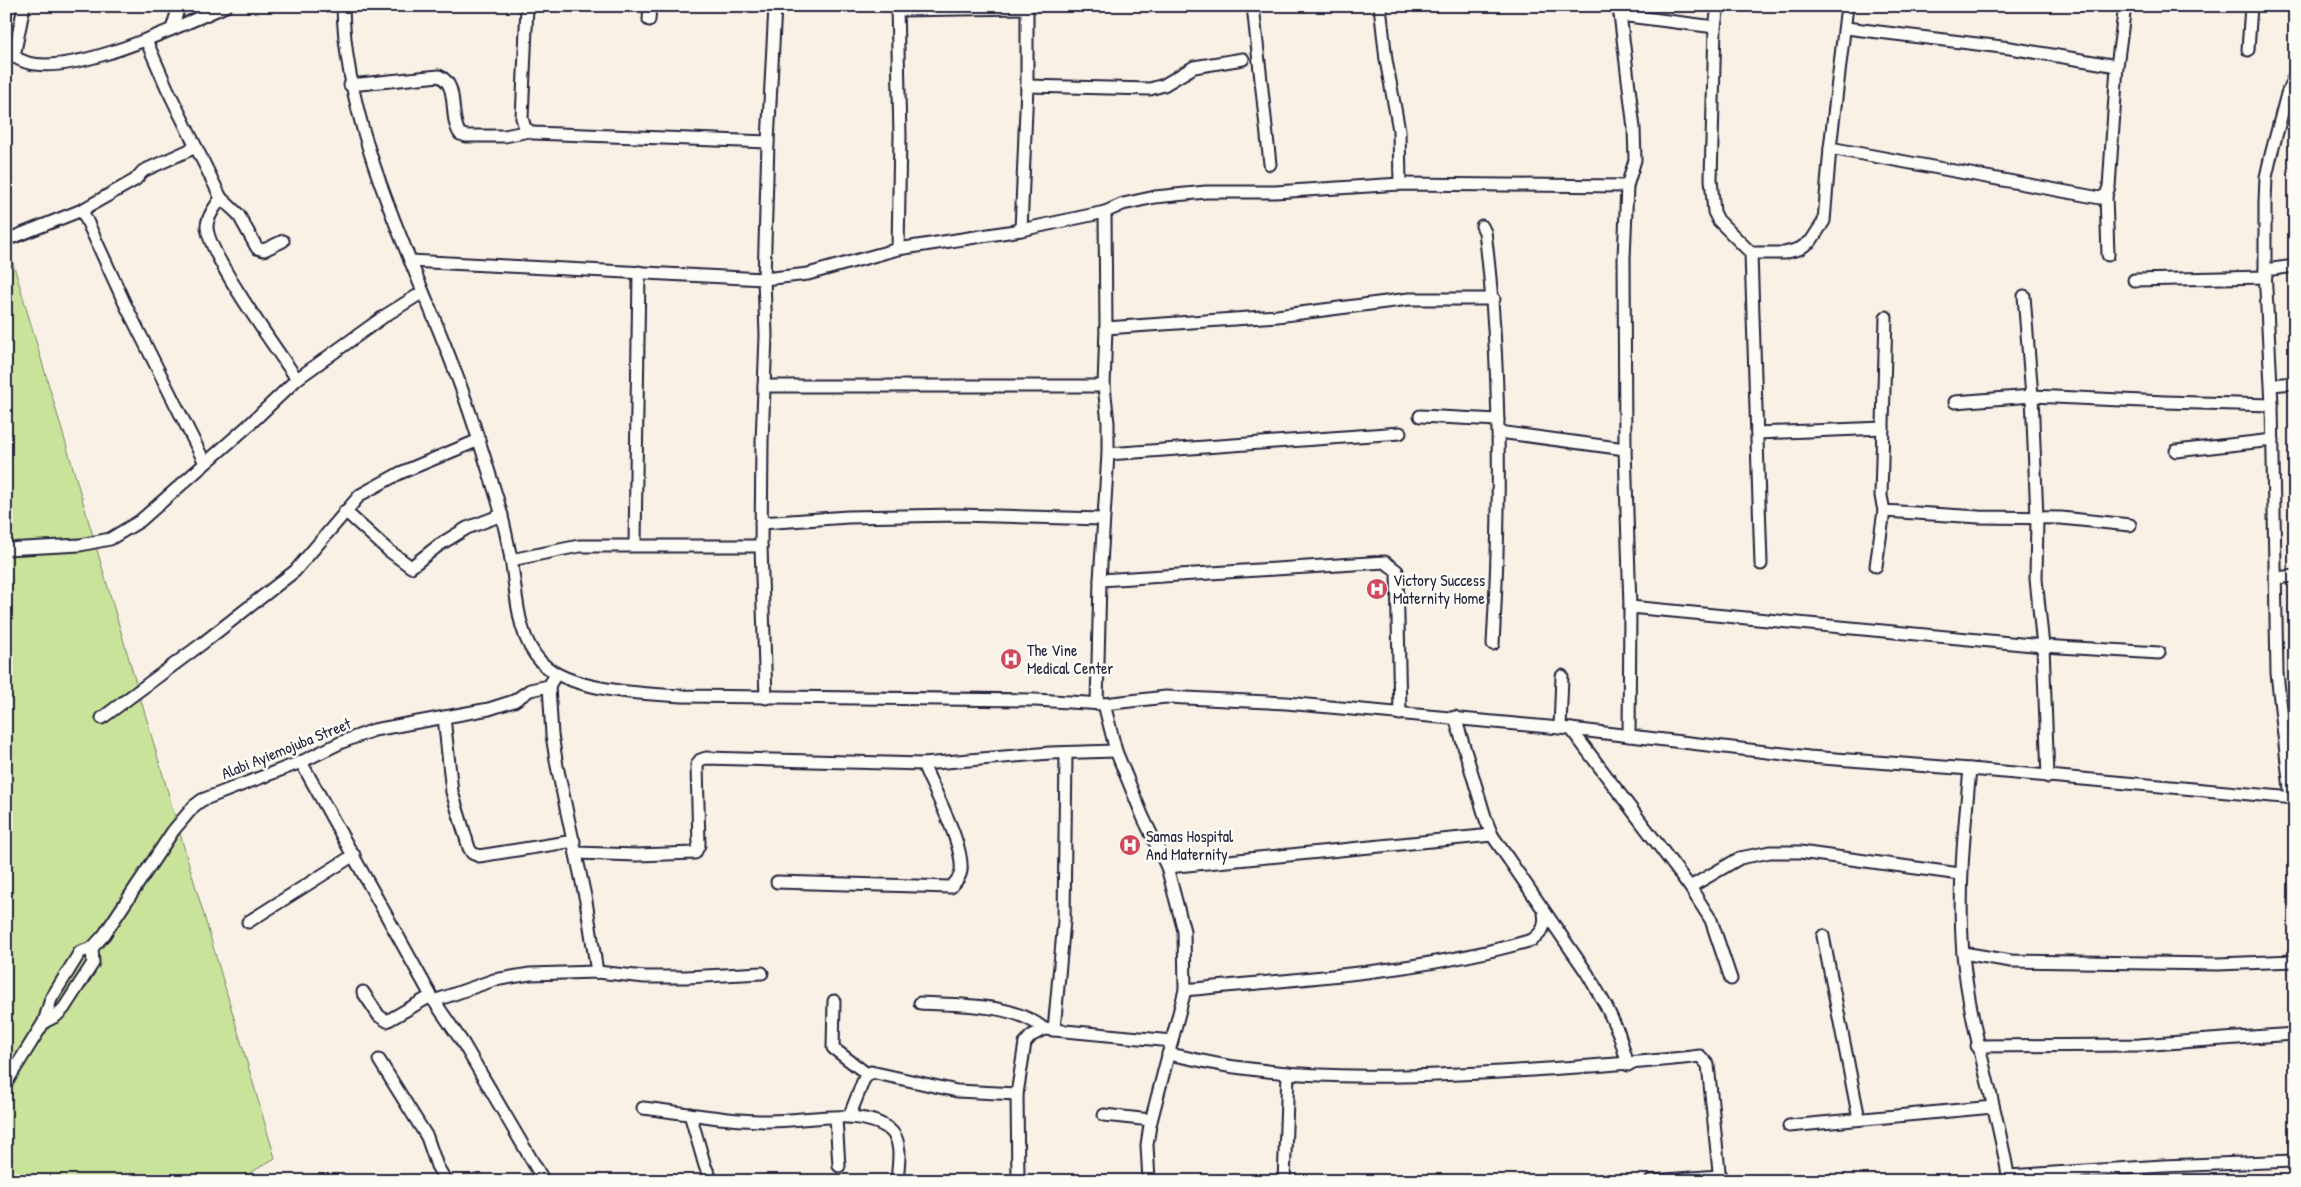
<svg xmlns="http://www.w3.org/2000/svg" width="2301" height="1187" font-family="'Patrick Hand',sans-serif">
<rect width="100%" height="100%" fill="#f9f1e5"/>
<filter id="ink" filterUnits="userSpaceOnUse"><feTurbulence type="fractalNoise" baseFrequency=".02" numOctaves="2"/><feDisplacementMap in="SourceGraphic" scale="10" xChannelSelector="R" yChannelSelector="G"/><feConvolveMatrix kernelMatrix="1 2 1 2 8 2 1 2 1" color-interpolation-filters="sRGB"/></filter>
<g filter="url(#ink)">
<!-- grass -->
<path fill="#c9e49a" stroke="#76836a" d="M6 239 275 1158 237 1181H6Z"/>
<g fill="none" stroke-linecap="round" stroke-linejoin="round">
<!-- minor casing -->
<g stroke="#22223b" stroke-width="15">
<g id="minor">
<path d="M24 6 14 56C53 88 183 24 226 6"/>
<path d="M343 6C345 129 410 253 453 366 470 409 483 453 497 498 503 518 507 538 511 559 517 593 516 636 541 662 568 691 644 694 682 696L1035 700 1104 704 1166 697 1286 703 1571 729 1809 757 1970 769 2295 798"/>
<path d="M527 6 522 118 525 128 533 133 768 142"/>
<path d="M897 6 900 136 898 249"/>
<path d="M1253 6 1270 164"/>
<path d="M1380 6 1386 60 1399 130 1400 184"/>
<path d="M1619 6 1634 128 1635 160 1627 186 1624 258 1625 449 1630 607 1629 736"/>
<path d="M1718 6 1715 27 1711 179 1714 212 1718 220 1751 253 1761 564"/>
<path d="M897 10 1027 8"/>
<path d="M1620 15 1715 27"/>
<path d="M649 20 650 6"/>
<path d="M1846 28 2010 48 2117 66"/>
<path d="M172 29 179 6"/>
<path d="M146 40 167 88 221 198C216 206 208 215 207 225 205 251 279 353 297 379"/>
<path d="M2248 50 2251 6"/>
<path d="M350 85 439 76C460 85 448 116 460 134L466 136H505L529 131"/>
<path d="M1027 86 1150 89 1164 85 1194 67 1243 59"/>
<path d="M196 147 143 171 135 180 82 210 125 304 205 463"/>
<path d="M1830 148 2100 198 2106 195 2109 187 2117 66 2125 6"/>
<path d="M2106 195 2108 255"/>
<path d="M221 198 238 214 257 248 264 250 283 241"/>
<path d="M1482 226 1485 232C1502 369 1501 507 1493 644"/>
<path d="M1021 230 1027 86V6"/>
<path d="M14 237 82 210"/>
<path d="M1751 253H1784L1799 249 1811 241 1824 221 1830 148 1847 6"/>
<path d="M410 261 764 279 808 274 898 249 1021 230 1105 212 1123 204 1155 197 1206 192H1275L1400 184 1627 186"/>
<path d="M2265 270 2295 266"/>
<path d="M2134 280 2266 277"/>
<path d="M2024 296 2032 396 2037 518 2036 579 2043 646 2048 777"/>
<path d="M1886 317 1881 496 1884 511 1979 517 2061 518 2130 525"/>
<path d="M1106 328 1277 316 1409 299H1494"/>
<path d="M2272 385 2295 383"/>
<path d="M764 386H1104"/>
<path d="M1955 402 2032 396 2165 402 2272 405"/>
<path d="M1420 416 1498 420"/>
<path d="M1499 432 1625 449"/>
<path d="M1757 433 1883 428"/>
<path d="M2176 451 2273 440"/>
<path d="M1108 454 1400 433"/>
<path d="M345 511 388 550 411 567 439 545 467 528 502 515"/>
<path d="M761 523 848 517 957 515 1103 519"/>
<path d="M635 544 639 272"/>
<path d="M6 549 80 545 110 539 140 521 249 425 297 379 386 315 423 292"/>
<path d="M511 560 579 546H761"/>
<path d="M1876 566 1884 511"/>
<path d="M2276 578 2295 576"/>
<path d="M1100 580 1385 562 1397 571 1400 714"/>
<path d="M1630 607 2043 646 2159 653"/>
<path d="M549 686 552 735 557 766 586 901 597 972"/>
<path d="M766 698 761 546 762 442 766 335 764 279 768 142 775 6"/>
<path d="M1097 703 1100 580 1108 454V423L1104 386 1106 328 1105 212"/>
<path d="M1104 704 1116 751 1143 817 1167 867 1184 931 1185 990 1150 1125 1147 1145 1149 1181"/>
<path d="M444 717 452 792 469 848 472 853 479 856 574 841"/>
<path d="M1455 717 1486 820 1492 835 1587 973 1606 1006 1619 1034 1628 1065"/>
<path d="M102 718 203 643 295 571 360 495 400 473 479 440"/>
<path d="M1560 728 1562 676"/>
<path d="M1571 729 1690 887 1711 920 1731 979"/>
<path d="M301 762 434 1001 463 1043 544 1181"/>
<path d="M1970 769C1964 831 1958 892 1963 954 1970 1032 1997 1104 2009 1181"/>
<path d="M2291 798 2277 673 2272 405 2265 270V202L2266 177 2271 155 2287 94 2295 74"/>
<path d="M576 853 637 855 695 853 699 845 697 765 700 760 706 758 923 764 1050 753 1116 751"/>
<path d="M1167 867 1492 835"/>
<path d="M777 882 951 887C955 883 960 878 961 871 964 844 934 791 923 764"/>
<path d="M1690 887 1740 858 1770 852H1800L1960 874"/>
<path d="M248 922 354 855"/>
<path d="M1823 936 1859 1119"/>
<path d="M92 948 104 935 173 831 194 806 202 800 301 762 342 742 374 730 489 709 514 701 530 690 549 686 556 674"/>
<path d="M1963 953 2011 961 2218 964 2295 961"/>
<path d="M1185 990C1301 978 1420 973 1532 940 1543 932 1546 926 1544 913"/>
<path d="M363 992 379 1016 387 1021 431 996"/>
<path d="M434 1001 494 980 530 974 597 972 645 977H686L762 973"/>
<path d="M834 1001 833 1048 867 1074"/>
<path d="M920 1003C956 1005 1015 1003 1044 1029"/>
<path d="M44 1022 56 1016 64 1008 93 963 92 948"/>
<path d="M1054 1030 1064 921 1066 753"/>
<path d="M1977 1046 2139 1045 2295 1034"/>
<path d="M1168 1054C1191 1058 1213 1064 1235 1067 1323 1080 1412 1077 1500 1072 1567 1068 1633 1064 1700 1056L1708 1065 1720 1181"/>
<path d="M379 1060 427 1137 437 1166 446 1181"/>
<path d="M6 1083 44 1022 51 999 80 952 92 948"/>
<path d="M643 1108C685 1113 727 1121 769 1121 796 1121 824 1115 850 1117 864 1118 883 1122 892 1132 903 1144 898 1166 897 1181"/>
<path d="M690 1114 705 1166 712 1181"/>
<path d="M1104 1115 1151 1120"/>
<path d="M849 1117 864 1079 871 1072 957 1091 1017 1094"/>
<path d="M836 1118 839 1166"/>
<path d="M1789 1126 1993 1107"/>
<path d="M2008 1176 2163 1166 2295 1161"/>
<path d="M1018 1181 1017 1094 1025 1043 1031 1036 1044 1029 1172 1041"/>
<path d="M1284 1181 1288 1073"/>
<path d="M1651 1181 1719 1176"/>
</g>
</g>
<!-- minor -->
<use href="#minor" stroke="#fdfcf7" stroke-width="11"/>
</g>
</g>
<!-- icons -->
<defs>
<g id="hospital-disc" transform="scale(1.125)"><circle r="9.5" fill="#d1495b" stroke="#fdfcf7"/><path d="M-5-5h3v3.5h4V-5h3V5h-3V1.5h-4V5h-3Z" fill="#fff"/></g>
</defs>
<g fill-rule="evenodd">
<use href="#hospital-disc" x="1377" y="589"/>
<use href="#hospital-disc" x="1011" y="659"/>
<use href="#hospital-disc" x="1130" y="845"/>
</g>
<g text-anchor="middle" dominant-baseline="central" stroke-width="5" stroke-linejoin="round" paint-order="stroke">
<!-- poi labels -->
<g font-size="16" fill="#22223b" stroke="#fdfcf7" text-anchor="start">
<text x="1393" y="580">Victory Success<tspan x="1393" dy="18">Maternity Home</tspan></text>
<text x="1027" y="650">The Vine<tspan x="1027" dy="18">Medical Center</tspan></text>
<text x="1146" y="836">Samas Hospital<tspan x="1146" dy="18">And Maternity</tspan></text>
</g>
<!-- street labels -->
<g font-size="16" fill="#22223b" stroke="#fdfcf7">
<text transform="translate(286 748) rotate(-22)">Alabi Ayiemojuba Street</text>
</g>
</g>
<!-- margin -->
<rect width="2301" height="1187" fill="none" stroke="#fdfcf7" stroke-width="25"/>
<rect x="12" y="12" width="2276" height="1162" fill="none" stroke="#22223b" stroke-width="2" filter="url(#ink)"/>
</svg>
